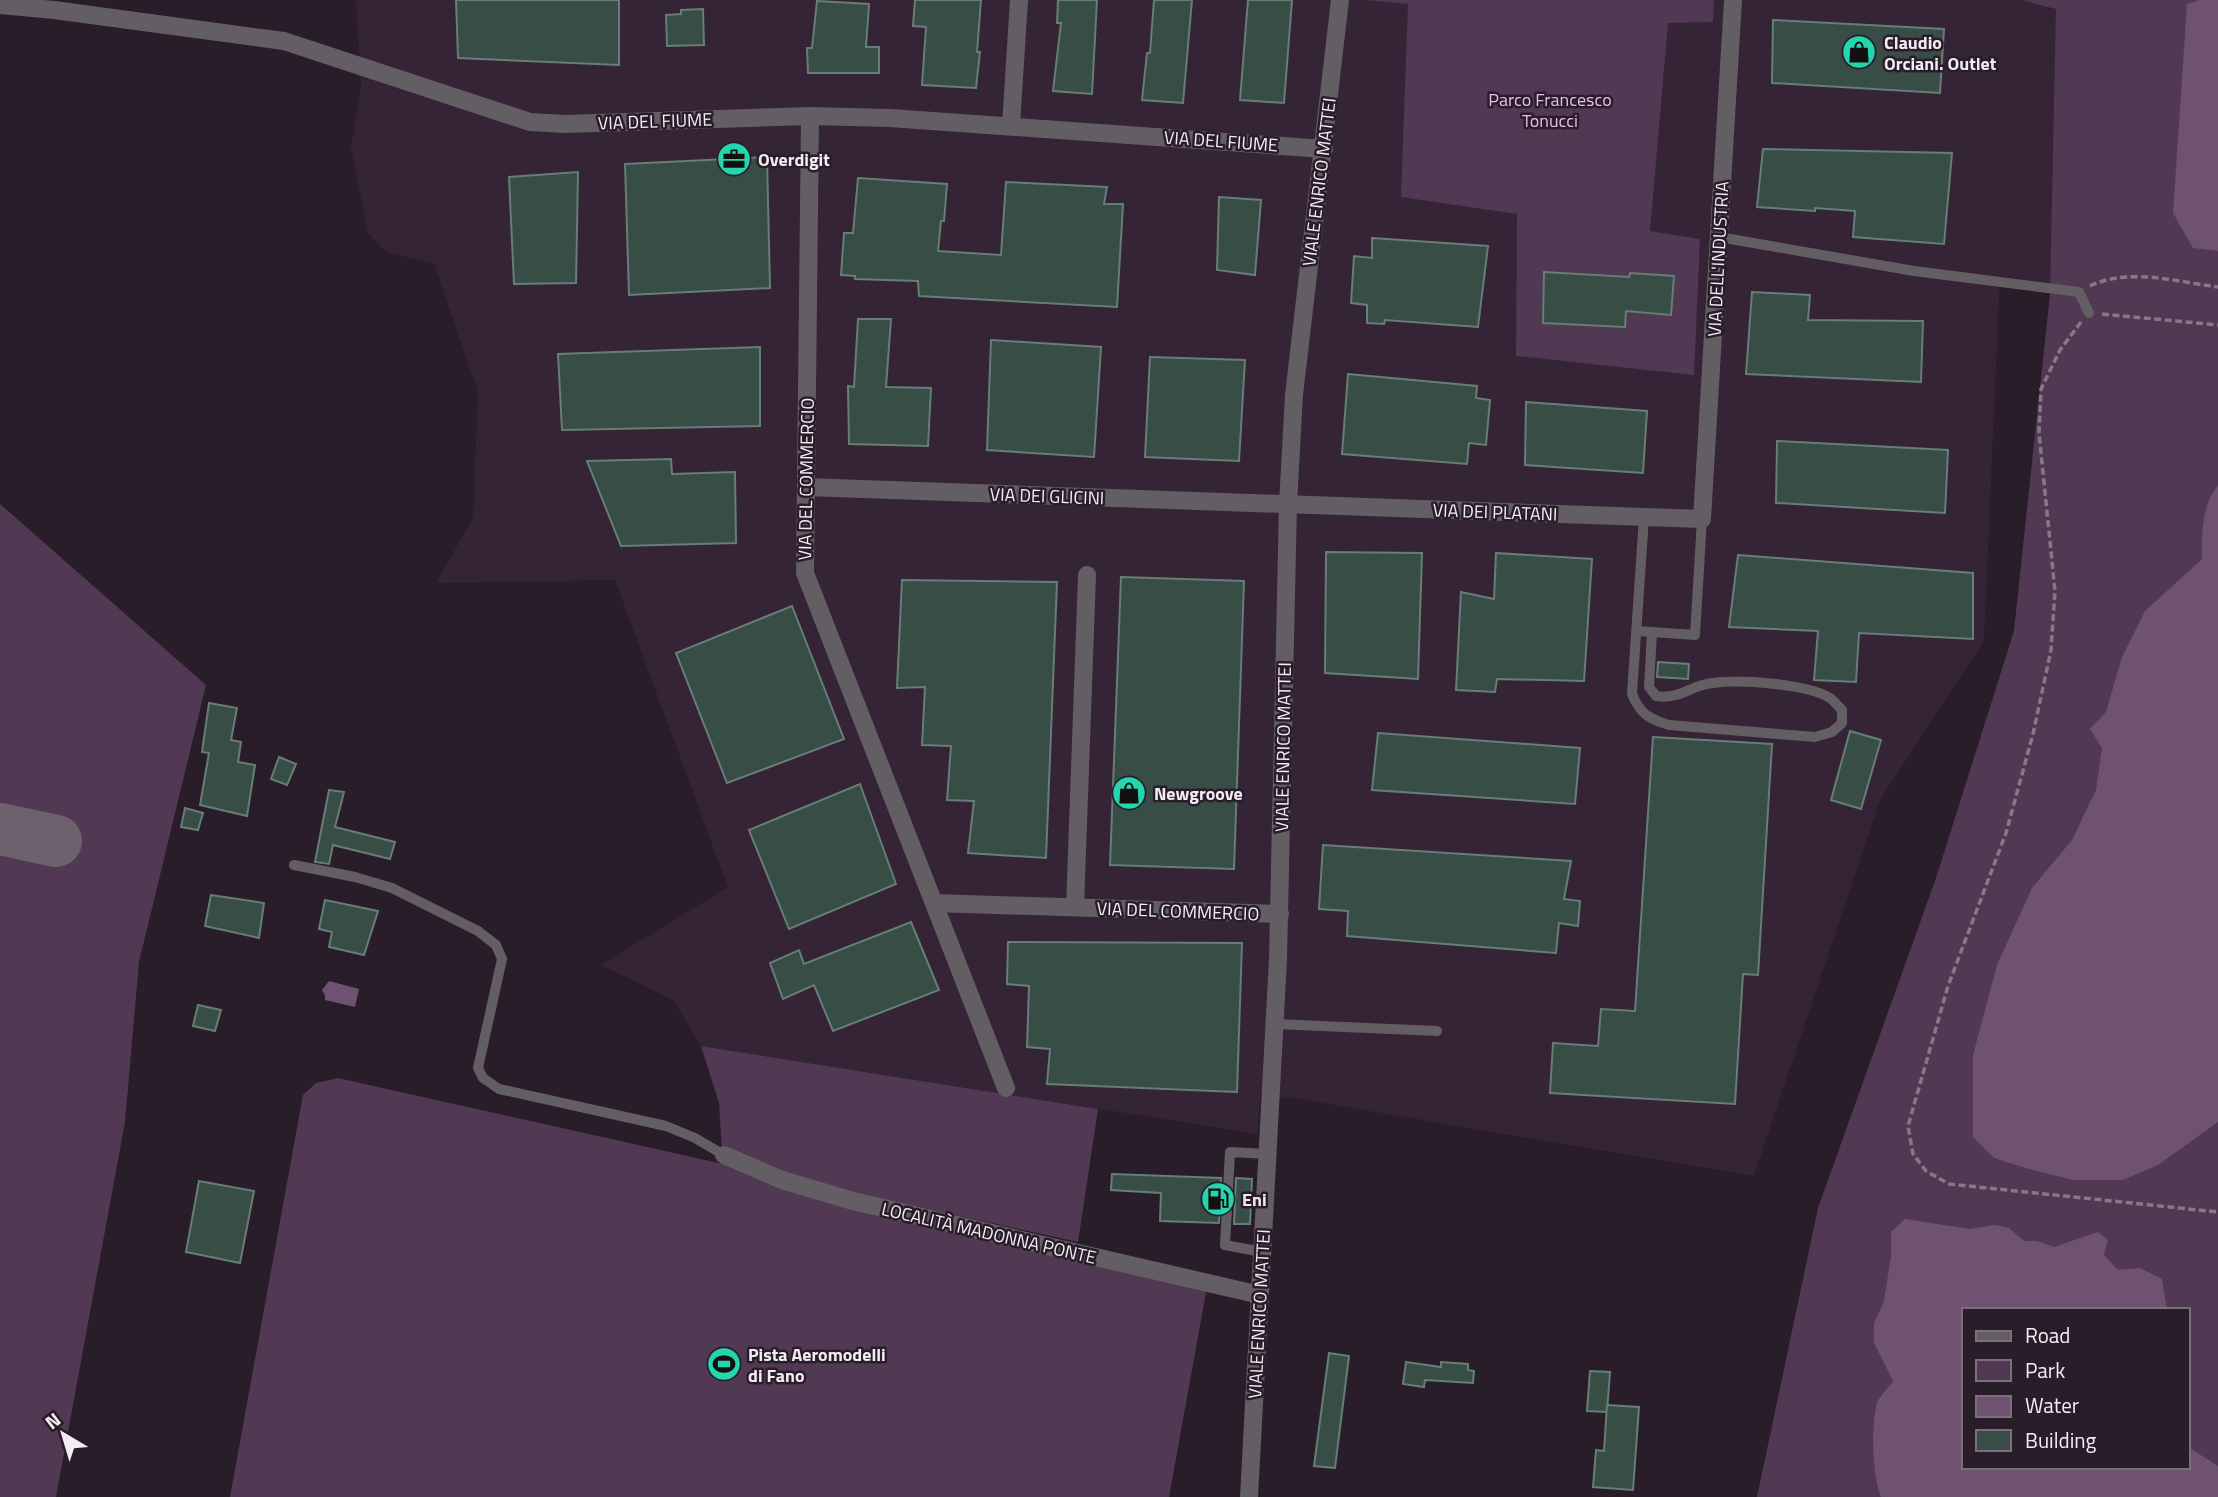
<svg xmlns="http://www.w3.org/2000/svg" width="2218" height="1497" font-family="'Titillium Web',sans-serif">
<rect width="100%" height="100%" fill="#291d2a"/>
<!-- built -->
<path fill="#342436" d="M356 0H2016L2116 5 2075 288 2000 276 1984 641 1880 800 1754 1176 1287 1097 1260 1096 1258 1134 701 1046 673 1000 601 965 728 887 615 580 436 583 473 518 478 392 434 264 386 252 368 233 351 148 361 86Z"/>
<!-- green -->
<g fill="#513953" fill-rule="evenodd">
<path d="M1366 0H1714L1713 22 1668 23 1650 231 1700 239 1694 375 1516 356 1517 214 1401 197 1408 4Z"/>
<path d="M2022 0H2218V1497H1757L1818 1208 1936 878 2014 631 2050 294 2056 9ZM1964 1310H2188V1467H1964Z"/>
<path d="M0 504 206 685 139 962 125 1122 56 1497H0Z"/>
<path d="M701 1046 1098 1109 1078 1242 733 1166 1207 1287 1169 1497H230L303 1095 316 1083 338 1078 723 1164 719 1103Z"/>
</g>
<!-- water -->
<g fill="#6f5272">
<path d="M2199 0H2218V251L2193 248 2173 213 2187 4Z"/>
<path d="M2218 485V1122L2158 1165 2123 1180H2073L2029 1169 1994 1158 1973 1137V1055L1997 965 2032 888 2072 840 2096 790 2102 748 2090 729 2106 712 2122 657 2145 611 2202 559C2202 533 2201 507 2218 485Z"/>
<path d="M329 981 359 989 355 1007 325 1000V995L322 990Z"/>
<path d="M1905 1219 1970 1229 1995 1225 2009 1228 2024 1241H2037L2054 1247 2098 1232 2108 1240 2104 1255 2118 1270 2140 1268 2162 1279 2167 1310H1964V1467H2188V1447L2218 1466V1497H1881C1872 1477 1871 1425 1877 1403 1880 1396 1888 1388 1893 1381L1874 1343V1323L1884 1301 1891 1256V1232Z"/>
</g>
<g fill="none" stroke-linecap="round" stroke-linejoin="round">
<!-- taxiway -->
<path stroke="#6c616c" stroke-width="52" d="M0 829 56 841"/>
</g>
<!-- building -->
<g fill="#374d46" stroke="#667e76" stroke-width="2">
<path d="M456 0H619V65L458 58Z"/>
<path d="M915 0H981L977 52H980L976 88 922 85 926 27 913 26Z"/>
<path d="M1058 0H1097L1092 94 1053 91 1061 23H1057Z"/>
<path d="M1154 0H1192L1183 103 1142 100 1147 53H1150Z"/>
<path d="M1248 0H1292L1284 103 1240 100Z"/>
<path d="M817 1 869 4 866 47H879V73H808L807 48H812Z"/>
<path d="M703 9 704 45 667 46 666 15 681 14V10Z"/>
<path d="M1773 20 1944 29 1940 93 1772 83Z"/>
<path d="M1763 149 1952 153 1944 244 1853 237 1855 211 1815 208V211L1757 207Z"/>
<path d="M767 157 770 288 629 295 625 164Z"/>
<path d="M578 172 576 283 514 284 509 177Z"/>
<path d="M858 178 947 184 944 221H941L938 251 1001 255 1006 182 1107 187 1104 204H1123L1117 307 919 296 918 281 855 279V276L841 275 844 233H853Z"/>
<path d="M1219 197 1261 200 1255 275 1217 270Z"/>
<path d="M1372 238 1488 246 1478 327 1385 320 1384 324 1367 323V305L1351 303 1354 256 1372 258Z"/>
<path d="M1544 272 1629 277 1630 273 1674 276 1671 315 1626 311 1625 327 1543 323Z"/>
<path d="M1752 292 1810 295 1808 320 1923 321 1921 382 1746 374Z"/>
<path d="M858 319H891L886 387 931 388 928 446 849 444 848 386 854 387Z"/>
<path d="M991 340 1101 347 1094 457 987 450Z"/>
<path d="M760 347V426L562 430 558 354Z"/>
<path d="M1150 357 1245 360 1239 461 1145 457Z"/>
<path d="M1348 374 1477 386 1476 398 1490 400 1486 445 1469 443 1467 464 1342 454Z"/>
<path d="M1526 402 1647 411 1643 473 1525 465Z"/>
<path d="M1777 441 1948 450 1945 513 1776 503Z"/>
<path d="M671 459 672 474 735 472 736 543 621 546 587 461Z"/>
<path d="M1326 552 1422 553 1418 679 1325 673Z"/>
<path d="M1496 553 1592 559 1584 681 1497 679 1495 692 1456 690 1461 592 1494 599Z"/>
<path d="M1738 555 1973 573V639L1859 633 1856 682 1814 680 1818 631 1729 627Z"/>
<path d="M1121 577 1244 581 1234 869 1110 865Z"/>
<path d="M902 580 1057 582 1046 858 968 853 974 801 947 800 951 746 922 745 925 687 897 688Z"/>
<path d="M792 606 844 739 727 783 676 653Z"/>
<path d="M1658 662 1689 664 1688 679 1657 677Z"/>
<path d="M209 703 237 708 231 740 241 742 238 762 255 765 247 816 200 805 209 753 202 752Z"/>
<path d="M1850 731 1881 740 1861 809 1831 800Z"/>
<path d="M1378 733 1580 748 1575 804 1372 790Z"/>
<path d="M1653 737 1772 744 1758 975 1743 974 1735 1104 1550 1093 1553 1043 1598 1046 1601 1009 1635 1011Z"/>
<path d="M279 757 296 764 287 785 271 779Z"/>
<path d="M860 784 896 884 789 929 749 830Z"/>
<path d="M329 790 344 792 335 827 395 842 390 859 333 845 329 864 315 862Z"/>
<path d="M185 808 203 813 198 830 181 827Z"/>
<path d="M1323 845 1571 861 1564 899 1580 901 1578 926 1559 923 1556 953 1347 936 1348 911 1319 909Z"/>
<path d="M211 895 264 903 259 938 205 926Z"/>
<path d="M325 900 378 911 364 955 329 947 332 932 319 929Z"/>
<path d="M911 922 939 990 833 1031 814 985 783 999 770 963 799 950 804 964Z"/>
<path d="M1008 942 1242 943 1237 1092 1047 1084 1050 1049 1027 1047 1029 986 1007 984Z"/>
<path d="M198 1005 221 1010 215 1031 193 1026Z"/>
<path d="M1112 1174 1221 1178 1219 1223 1160 1221 1161 1193 1111 1190Z"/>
<path d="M1236 1178 1252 1179 1250 1224H1234Z"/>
<path d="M199 1181 254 1191 240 1263 186 1252Z"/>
<path d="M1329 1353 1349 1356 1335 1468 1314 1466Z"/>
<path d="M1406 1362 1441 1367V1362L1468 1364V1370L1474 1371 1473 1383 1425 1380 1424 1387 1403 1384Z"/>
<path d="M1590 1371 1610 1372 1607 1412 1587 1411Z"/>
<path d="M1607 1405 1639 1407 1633 1490 1593 1487 1596 1450 1604 1451Z"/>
</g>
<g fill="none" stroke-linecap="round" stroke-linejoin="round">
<!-- path -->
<g stroke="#847a85" stroke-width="3.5" stroke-dasharray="7 3.5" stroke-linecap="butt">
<path d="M2090 286C2129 267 2177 282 2218 287"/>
<path d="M2102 314 2218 325"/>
<path d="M2081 322 2060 350 2041 389 2039 433 2055 591 2051 650 2033 734 2006 833 1948 986 1908 1126 1913 1154 1926 1171 1949 1184 2218 1212"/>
</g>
<!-- service -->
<g stroke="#635d64" stroke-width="10">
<path d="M1719 237 1914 271 2079 292 2089 313"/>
<path d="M1644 517 1632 694C1640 714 1649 719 1669 725L1815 737 1832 732 1842 723V710C1838 706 1834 701 1830 698 1807 684 1740 679 1713 683 1690 685 1681 700 1656 696L1649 687 1652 632"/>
<path d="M1637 631 1695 635 1702 519"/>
<path d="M294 865 355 877 392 888 478 931 496 945 502 959 478 1068 483 1078 499 1089 666 1126 695 1138 724 1155"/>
<path d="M1275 1024 1437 1031"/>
<path d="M1262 1252 1225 1245 1230 1152 1268 1154"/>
</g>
<!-- minor -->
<g stroke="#635d64" stroke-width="18">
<path d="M810 116 805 573 1006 1088"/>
<path d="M1011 126 1019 0"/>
<path d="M806 487 1702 519 1733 0"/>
<path d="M934 903 1280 914"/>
<path d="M1075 907 1087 575"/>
<path d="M724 1155 782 1180 853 1201 1260 1295"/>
</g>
<!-- tertiary -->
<g stroke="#635d64" stroke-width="18">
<path d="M0 5 54 10 284 41 530 122 565 124 810 116 890 118 1324 149"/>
<path d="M1249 1497 1278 959 1288 504 1294 395 1340 0"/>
</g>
</g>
<!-- icons -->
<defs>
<g id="shop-disc" transform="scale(1.75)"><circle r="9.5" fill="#24d5ae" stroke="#291d2a"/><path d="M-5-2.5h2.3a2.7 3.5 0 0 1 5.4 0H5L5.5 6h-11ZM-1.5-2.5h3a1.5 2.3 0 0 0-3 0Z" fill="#111"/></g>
<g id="office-disc" transform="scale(1.75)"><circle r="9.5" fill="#24d5ae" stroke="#291d2a"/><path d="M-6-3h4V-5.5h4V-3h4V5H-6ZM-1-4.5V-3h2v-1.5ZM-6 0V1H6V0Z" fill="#111"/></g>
<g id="fuel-disc" transform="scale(1.75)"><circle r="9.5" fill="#24d5ae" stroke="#291d2a"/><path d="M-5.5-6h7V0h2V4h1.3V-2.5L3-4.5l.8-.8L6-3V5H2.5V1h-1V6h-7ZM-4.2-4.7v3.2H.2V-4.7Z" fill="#111"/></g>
<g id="stadium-disc" transform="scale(1.75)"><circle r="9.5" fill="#24d5ae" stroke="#291d2a"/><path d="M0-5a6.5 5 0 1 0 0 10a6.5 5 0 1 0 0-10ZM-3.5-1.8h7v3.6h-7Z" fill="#111"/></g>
</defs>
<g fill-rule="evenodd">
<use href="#shop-disc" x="1859" y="52"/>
<use href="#office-disc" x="734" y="159"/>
<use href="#shop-disc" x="1129" y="793"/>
<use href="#fuel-disc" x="1218" y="1199"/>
<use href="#stadium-disc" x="724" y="1364"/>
</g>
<g text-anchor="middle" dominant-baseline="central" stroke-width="5" stroke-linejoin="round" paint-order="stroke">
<!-- poi labels -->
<g font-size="18" font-weight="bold" fill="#f4ecf5" stroke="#291d2a" text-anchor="start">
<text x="1884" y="42">Claudio<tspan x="1884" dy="21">Orciani. Outlet</tspan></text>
<text x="758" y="159">Overdigit</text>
<text x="1154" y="793">Newgroove</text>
<text x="1242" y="1199">Eni</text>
<text x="748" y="1354">Pista Aeromodelli<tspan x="748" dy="21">di Fano</tspan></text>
</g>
<!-- park labels -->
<g font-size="18" fill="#edbbf2" stroke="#291d2a">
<text x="1550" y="99">Parco Francesco<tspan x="1550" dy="21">Tonucci</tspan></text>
</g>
<!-- street labels -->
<g font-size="18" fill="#f4ecf5" stroke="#291d2a">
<text transform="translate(655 121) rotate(-2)">VIA DEL FIUME</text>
<text transform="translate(1221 141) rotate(4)">VIA DEL FIUME</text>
<text transform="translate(1319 182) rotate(-83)">VIALE ENRICO MATTEI</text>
<text transform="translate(1718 259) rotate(-87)">VIA DELL'INDUSTRIA</text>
<text transform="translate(806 479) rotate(-89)">VIA DEL COMMERCIO</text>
<text transform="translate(1047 496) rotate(2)">VIA DEI GLICINI</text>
<text transform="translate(1495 512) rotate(2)">VIA DEI PLATANI</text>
<text transform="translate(1283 747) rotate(-89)">VIALE ENRICO MATTEI</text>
<text transform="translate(1178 911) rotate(2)">VIA DEL COMMERCIO</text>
<text transform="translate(989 1233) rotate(13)">LOCALITÀ MADONNA PONTE</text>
<text transform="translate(1259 1314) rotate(-87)">VIALE ENRICO MATTEI</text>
</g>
</g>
<!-- legend -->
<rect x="1962" y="1308" width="228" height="161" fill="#291d2a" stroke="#7a707b" stroke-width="2"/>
<rect x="1976" y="1331" width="35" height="10" fill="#635d64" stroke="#7a707b" stroke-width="2"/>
<text x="2025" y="1343" font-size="21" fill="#f4ecf5">Road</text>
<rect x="1976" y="1360" width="35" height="21" fill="#513953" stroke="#7a707b" stroke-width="2"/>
<text x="2025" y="1378" font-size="21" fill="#f4ecf5">Park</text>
<rect x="1976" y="1396" width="35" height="21" fill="#6f5272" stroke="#7a707b" stroke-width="2"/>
<text x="2025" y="1413" font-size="21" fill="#f4ecf5">Water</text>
<rect x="1976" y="1430" width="35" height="21" fill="#374d46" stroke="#7a707b" stroke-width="2"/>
<text x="2025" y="1448" font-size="21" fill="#f4ecf5">Building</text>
<!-- north arrow -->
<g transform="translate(63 1434) rotate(322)" stroke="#291d2a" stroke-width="5" paint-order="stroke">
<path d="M0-5L12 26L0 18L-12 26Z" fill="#f4ecf5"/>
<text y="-10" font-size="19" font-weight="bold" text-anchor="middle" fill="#f4ecf5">N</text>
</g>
</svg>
